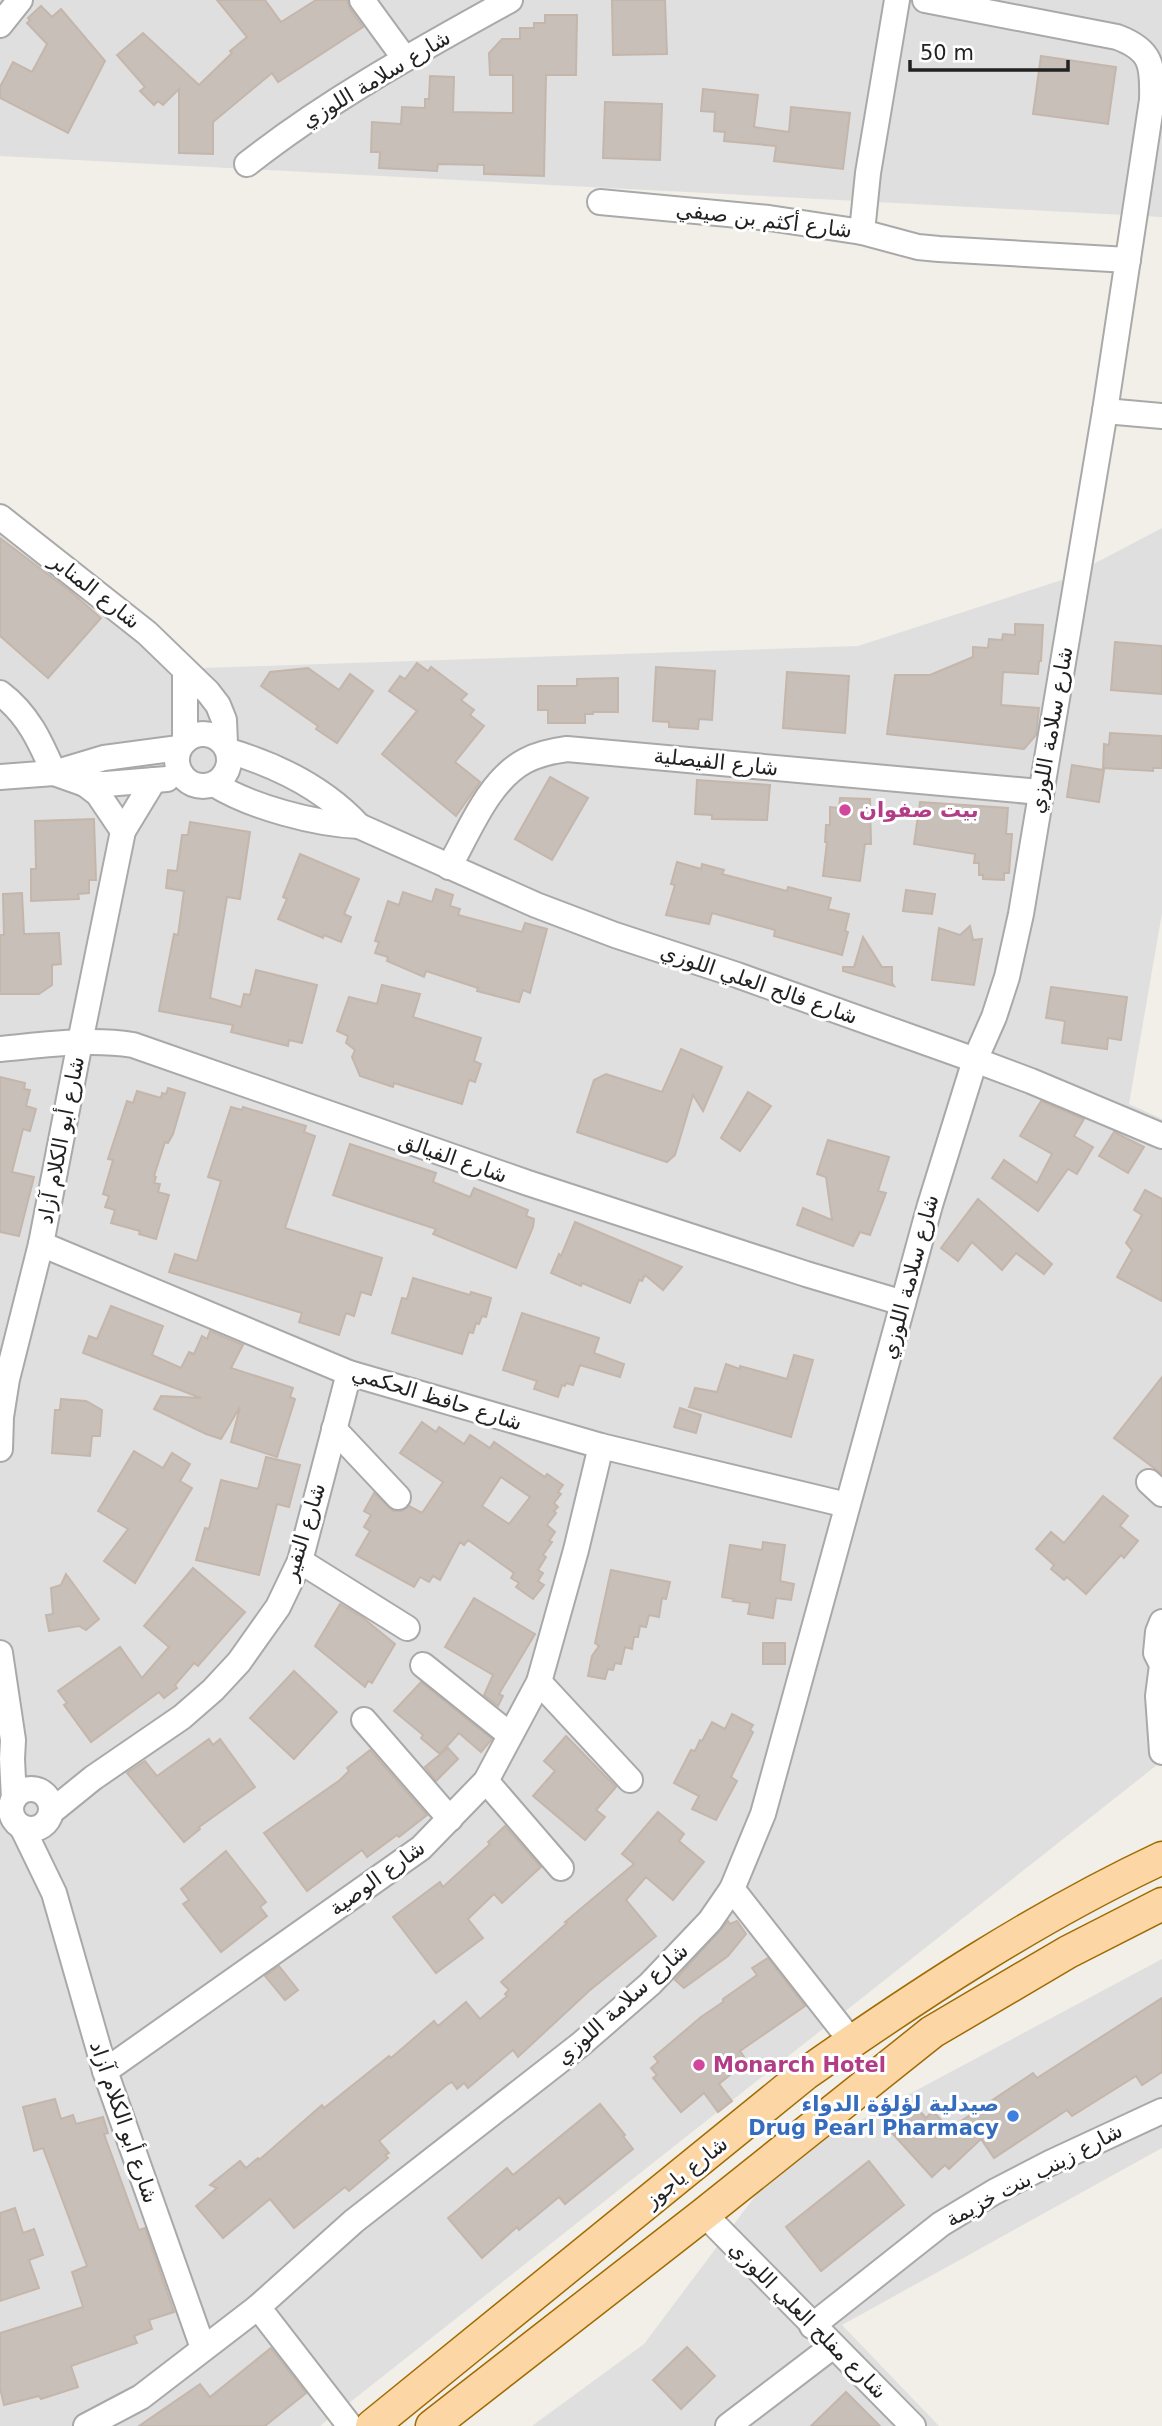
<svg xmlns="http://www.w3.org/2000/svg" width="1162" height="2426" font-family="'DejaVu Sans','Noto Sans Arabic',sans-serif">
<rect width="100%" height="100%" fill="#f2efe9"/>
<!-- residential -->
<g fill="#e0dfdf">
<path d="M0 0H1162V217L0 156Z"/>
<path d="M0 503 202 668 858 646 1065 579 1162 528V913L1129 1104 1162 1119V1761L320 2426H0Z"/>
<path d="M1162 1959V2148L842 2325 939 2426H532L644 2344 780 2163Z"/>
</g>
<!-- building -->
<g fill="#c7bfb8" stroke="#c4b6ab" stroke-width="2" fill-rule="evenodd">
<path d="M217 0H265L281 22 316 0H347L350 9 363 27 278 82 272 73 213 122V154L179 153V89L163 105 158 101 154 105 140 91 145 87 117 55 143 33 199 85 232 53 230 51 247 37Z"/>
<path d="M612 0H665L667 54 613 55Z"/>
<path d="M41 6 52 17 61 9 105 61 68 133 0 98V87L13 62 32 72 47 44 27 23 30 20 28 18Z"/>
<path d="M545 15H577L576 75H546L544 176 484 174V165L438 164 437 171 379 168 380 152H371L372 122 401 124 402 107 425 108V99H429L430 76 454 77 453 112 513 113V75H490L489 53 502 39H520V28H534V23H545Z"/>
<path d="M1041 56 1116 67 1108 124 1033 114Z"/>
<path d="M703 89 758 95 754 127 789 132 791 107 850 113 843 169 774 161 776 146 724 141 725 132 714 131 715 112 701 111Z"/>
<path d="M605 102 662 104 660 160 603 158Z"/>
<path d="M0 538 70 591 101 618 48 678 0 636Z"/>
<path d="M1015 624 1043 625 1041 661H1039L1038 674 1003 672 1001 705 1039 708 1036 735 1024 749 887 734 895 675H930L973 657V647L988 648 989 639 1002 640 1003 634 1015 635Z"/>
<path d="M1115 642 1162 646V694L1111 690Z"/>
<path d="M417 663 428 671 431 667 467 694 461 700 474 710 470 715 484 726 455 762 480 782 456 816 382 754 417 711 389 691 400 676 405 679Z"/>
<path d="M656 667 715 671 712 720 699 719 698 729 669 727V722L653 721Z"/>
<path d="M308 668 339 690 350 674 373 691 337 743 316 729 318 726 261 686 270 672Z"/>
<path d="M787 672 849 676 845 733 783 728Z"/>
<path d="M618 678V712H593V714H585V723H548V710H538V686H577V679Z"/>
<path d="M1110 733 1162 736V768H1153V771L1103 768 1104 744 1109 745Z"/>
<path d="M1072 765 1104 770 1099 802 1067 797Z"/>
<path d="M550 777 588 798 552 860 515 839Z"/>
<path d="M697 780 770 785 767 820 712 819V815L695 814Z"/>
<path d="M840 798 870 799 871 844H865L860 881 823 876 827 842H825L826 825H830V807L839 808Z"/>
<path d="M920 802 1008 808 1006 834H1012L1009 873H1004V880L983 879V875H979V863H974L975 854 914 844Z"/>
<path d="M94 819 96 880H89V893L78 894 79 899 31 901V869H36L35 821Z"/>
<path d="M190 822 250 832 240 899 227 897 210 998 241 1007 244 994 250 995 256 970 317 985 302 1043 289 1040 288 1046 231 1032 233 1025 159 1011 174 934 178 935 184 891 166 888 168 870 177 871 182 835H188Z"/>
<path d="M300 854 359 879 344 914 351 917 341 942 324 935 323 938 278 919 287 899 283 897Z"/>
<path d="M677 862 701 869 702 864 724 870 722 874 787 891 788 887 831 898 828 909 849 914 845 931 848 932 842 955 774 936 775 930 712 913 709 924 666 915 675 885 671 884Z"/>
<path d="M436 889 453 895 450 906 460 909 458 915 522 932 525 923 547 929 530 993 523 990 519 1002 477 991 478 988 426 971 424 977 387 961 388 957 375 953 379 942 375 941 388 901 399 905 403 892 432 902Z"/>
<path d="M906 890 935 894 932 914 903 911Z"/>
<path d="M22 893 24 934 59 933 61 964 52 965V985L39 994H0V935H4L3 894Z"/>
<path d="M970 926 973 940 982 939 974 985 932 980 939 928 960 935Z"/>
<path d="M863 937 882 967H892V983L894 986 843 971V967H854Z"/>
<path d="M382 985 420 994 413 1017 481 1038 474 1061 481 1064 475 1082 469 1080 462 1104 394 1083 393 1087 360 1076 352 1057 355 1050 346 1043 348 1036 337 1031 349 997 377 1004Z"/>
<path d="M1051 987 1127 997 1121 1040 1108 1038 1107 1049 1062 1043 1065 1021 1046 1018Z"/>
<path d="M681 1049 722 1067 703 1111 693 1095 675 1155 667 1162 577 1132 594 1080 606 1074 662 1092Z"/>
<path d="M0 1077 25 1083 24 1089 30 1090 26 1106 36 1109 30 1131 23 1129 12 1172 34 1177 19 1236 0 1232Z"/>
<path d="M168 1088 185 1093 173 1134 168 1143 165 1142 154 1176 156 1177 154 1183 160 1184 158 1192 169 1195 156 1239 139 1234 140 1231 111 1223 115 1210 105 1207 109 1196 103 1194 113 1160 108 1159 127 1101 133 1103 137 1091 161 1098 162 1093 166 1094Z"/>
<path d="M748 1092 771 1106 740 1151 721 1138Z"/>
<path d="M1041 1101 1084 1119 1074 1136 1093 1147 1077 1174 1068 1169 1038 1211 992 1178 1004 1160 1037 1183 1052 1154 1020 1136Z"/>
<path d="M231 1107 242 1110 243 1107 306 1126 304 1132 315 1136 285 1228 382 1258 371 1295 361 1292 354 1316 346 1313 339 1335 299 1322 302 1313 169 1272 175 1254 197 1261 221 1181 208 1177Z"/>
<path d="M1114 1132 1144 1147 1128 1173 1099 1156Z"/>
<path d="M828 1140 889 1157 878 1191 886 1193 870 1235 860 1232 853 1246 797 1225 803 1208 832 1220 826 1177 817 1174Z"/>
<path d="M350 1144 436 1173 433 1182 470 1197 474 1188 528 1210 526 1216 534 1219 533 1227 516 1268 433 1234 436 1229 333 1195Z"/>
<path d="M1145 1190 1162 1199V1301L1117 1277 1132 1250 1126 1243 1142 1215 1134 1210Z"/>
<path d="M978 1199 1052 1264 1044 1274 1016 1253 1002 1270 972 1242 958 1261 941 1248Z"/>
<path d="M575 1222 682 1267 663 1290 645 1275 642 1281 639 1280 630 1303 582 1283 581 1286 551 1273 559 1254 561 1256Z"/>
<path d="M413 1278 470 1295 471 1292 491 1298 486 1317 482 1316 479 1324 476 1323 473 1333 469 1332 462 1354 392 1333 402 1298 407 1299Z"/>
<path d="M111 1306 163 1326 152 1355 181 1368 189 1352 194 1354 202 1336 207 1339 210 1331 243 1345 231 1368 293 1388 290 1397 295 1399 277 1457 231 1442 240 1407 221 1439 206 1434 154 1409 161 1396 201 1398 83 1353 89 1336 97 1339Z"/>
<path d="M522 1313 599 1338 594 1353 624 1364 620 1377 580 1365 573 1385 566 1383 565 1386 562 1385 558 1397 534 1389 537 1381 503 1370Z"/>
<path d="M794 1355 813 1360 791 1437 689 1407 695 1388 717 1392 726 1364 740 1369V1366L787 1379Z"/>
<path d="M1162 1377V1474L1114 1438Z"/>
<path d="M61 1399 86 1401 102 1410 100 1436H92L90 1456 52 1453 55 1410H60Z"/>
<path d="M680 1408 701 1415 696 1433 674 1427Z"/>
<path d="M422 1422 436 1432 439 1427 464 1444 470 1435 490 1448 494 1442 545 1477 547 1474 563 1485 558 1492 561 1494 554 1503 558 1507 554 1511 556 1513 547 1525 555 1532 549 1541 552 1542 543 1555 546 1557 538 1570 543 1573 538 1581 544 1585 533 1599 516 1587 519 1583 511 1578 514 1573 468 1540 464 1545 460 1542 440 1580 433 1576 429 1582 420 1577 414 1587 356 1555 370 1531 364 1527 371 1515 364 1511 374 1493 393 1511H402L409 1506 422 1513 443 1482 400 1453ZM501 1477 530 1497 509 1524 482 1506Z"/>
<path d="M134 1451 163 1468 172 1453 190 1464 180 1481 192 1488 135 1583 104 1561 128 1529 98 1511Z"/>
<path d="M266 1457 300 1465 289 1507 277 1504 259 1575 196 1560 205 1528 209 1529 221 1480 258 1489Z"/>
<path d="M1103 1496 1128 1516 1120 1526 1138 1541 1124 1558 1121 1555 1086 1594 1067 1577 1064 1580 1051 1569 1054 1565 1036 1549 1051 1532 1064 1543Z"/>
<path d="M763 1542 785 1545 780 1581 794 1584 791 1600 776 1598 773 1618 748 1614 750 1603 733 1601 734 1599 722 1597 730 1545 762 1550Z"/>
<path d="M193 1568 245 1612 198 1666 194 1663 175 1685 177 1688 164 1698 159 1692 91 1742 64 1705 67 1703 58 1691 120 1647 142 1678 169 1647 144 1626Z"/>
<path d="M611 1570 670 1582 666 1599 662 1598 659 1617 649 1615 646 1627 640 1626 638 1637H634L632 1649 625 1647 621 1664 615 1663 613 1670 608 1669 605 1679 588 1676 592 1656 599 1646 595 1643Z"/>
<path d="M66 1574 99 1619 86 1630 79 1626 49 1631 46 1615 53 1614 51 1588 61 1585Z"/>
<path d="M474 1598 535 1634 499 1694 503 1696 498 1706 484 1695 493 1675 445 1647Z"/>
<path d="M340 1604 362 1617 395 1644 372 1683 368 1681 365 1687 315 1646Z"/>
<rect x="763" y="1643" width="22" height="21"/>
<path d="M294 1671 337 1712 294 1759 250 1718Z"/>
<path d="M421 1682 492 1739 481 1752 459 1733 440 1754 421 1738 423 1735 394 1711Z"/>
<path d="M732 1714 753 1725 750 1730 753 1732 731 1777 737 1781 716 1820 692 1809 699 1796 674 1783 691 1750 695 1751 700 1740 702 1741 712 1722 725 1729Z"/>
<path d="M566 1736 616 1787 596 1810 605 1817 585 1840 533 1796 555 1771 544 1761Z"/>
<path d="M209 1739 213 1745 220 1739 255 1787 199 1827 200 1829 184 1842 127 1773 145 1761 157 1776Z"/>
<path d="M448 1748 458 1759 436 1781 425 1767Z"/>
<path d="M370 1750 427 1815 399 1837 397 1835 367 1857 362 1850 307 1891 264 1833 340 1780 349 1771 347 1768Z"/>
<path d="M658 1812 684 1834 679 1841 704 1862 673 1900 646 1877 626 1900 656 1936 589 1991 518 2057 513 2050 468 2088 464 2083 457 2089 452 2082 448 2084 379 2141 389 2153 385 2155 388 2158 349 2191 345 2187 294 2228 270 2199 223 2238 196 2206 217 2188 210 2185 240 2161 246 2168 258 2158 259 2160 322 2105 324 2108 389 2056 391 2058 434 2021 438 2026 466 2002 480 2019 507 1996 505 1994 509 1990 501 1982 567 1923 565 1922 634 1864 622 1854Z"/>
<path d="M505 1826 541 1867 502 1903 494 1894 468 1919 483 1938 436 1973 393 1917 440 1882 443 1887 490 1844 488 1842Z"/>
<path d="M226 1851 266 1902 260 1907 267 1916 221 1952 183 1904 189 1900 181 1889Z"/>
<path d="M728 1921 730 1924 737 1921 746 1934 728 1956 684 1988 675 1980Z"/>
<path d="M768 1958 805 2006 740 2051 747 2061 719 2084 732 2101 718 2112 704 2093 681 2112 653 2078 657 2075 651 2068 658 2062 654 2057 701 2017 723 2002V1999L757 1975 752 1968Z"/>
<path d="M279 1966 298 1990 285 2000 265 1976Z"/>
<path d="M1162 1998V2072L1142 2085 1136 2076 1072 2116 1067 2110 994 2158 981 2139 949 2169 945 2165 932 2177 892 2133 903 2123 901 2120 916 2107 926 2118 933 2111 949 2129 1033 2073 1037 2078Z"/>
<path d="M55 2099 61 2119 73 2115 76 2124 103 2117 108 2133 104 2134 139 2230 145 2228 174 2312 149 2320 152 2329 134 2336 137 2343 71 2366 78 2387 41 2399 39 2396 4 2405 0 2388V2333L83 2307 72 2272 87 2266 43 2148 34 2151 23 2107Z"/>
<path d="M600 2104 625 2135 623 2136 633 2149 565 2204 559 2197 519 2230 517 2227 482 2258 448 2218 507 2168 513 2175Z"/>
<path d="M869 2161 904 2205 821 2271 786 2227Z"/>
<path d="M15 2208 23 2233 34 2229 43 2255 29 2260 39 2288 0 2301V2213Z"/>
<path d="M687 2347 715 2376 681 2409 653 2380Z"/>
<path d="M271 2348 306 2393 265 2426H139L200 2384 210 2397Z"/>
<path d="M846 2392 880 2426H811Z"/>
</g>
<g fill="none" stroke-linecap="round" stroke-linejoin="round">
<!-- minor casing -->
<g stroke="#a9a9a9" stroke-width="28">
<g id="minor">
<path d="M362 0 405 59"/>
<path d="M0 25 20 0"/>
<path d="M247 164C328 100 420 50 510 0"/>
<path d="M600 202 769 218 862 232 868 173 897 0"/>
<path d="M862 232 918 247 939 249 1128 260"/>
<path d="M1105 411 1162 416"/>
<path d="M0 517 147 633 208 692 218 705 224 720 225 744"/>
<path d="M185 671V741"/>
<path d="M0 693C28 714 40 741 54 773"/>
<circle cx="203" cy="760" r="26"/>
<path d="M229 751C276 765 325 789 359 826"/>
<path d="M54 773 85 784H106L167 779"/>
<path d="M0 777 54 773 104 758 179 748"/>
<path d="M85 784 98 794 123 831"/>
<path d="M214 784C251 807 315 824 359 826L536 905 615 935 737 975 975 1060 1031 1081 1162 1136"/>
<path d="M449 867C469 832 488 781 525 761 538 754 552 751 567 749L1040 792"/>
<path d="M0 1049C44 1045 89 1038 133 1045L528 1183 806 1274 903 1303"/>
<path d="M41 1244 349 1373 601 1446 847 1505"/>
<path d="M334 1429 398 1497"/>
<path d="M0 1449 1 1417 7 1379 41 1244 80 1042 123 831 154 780"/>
<path d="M1149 1482 1162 1494"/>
<path d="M300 1561 407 1628"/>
<path d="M1162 1622 1158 1632 1156 1653 1162 1665 1158 1696 1162 1752"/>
<path d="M0 1653 13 1740 12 1759 14 1799"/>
<path d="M423 1665 510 1735"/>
<path d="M539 1682 630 1780"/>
<path d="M364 1720 450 1819"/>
<path d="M486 1781 561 1868"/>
<circle cx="31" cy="1809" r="20"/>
<path d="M51 1812 93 1778 182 1717 213 1690 239 1662 278 1607 300 1561 349 1373"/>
<path d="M22 1827 54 1893 105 2071 203 2348"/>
<path d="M732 1889 852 2042"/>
<path d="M105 2071 421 1848 486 1781 539 1682 576 1550 601 1446"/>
<path d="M704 2214 913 2426"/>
<path d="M258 2307 350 2426"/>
<path d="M812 2326 941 2224 994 2192 1050 2163 1162 2111"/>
<path d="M86 2426 141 2397 258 2307 354 2221 581 2044 650 1984 710 1921 732 1889 763 1814 930 1205 975 1060 994 1017 1007 977 1021 914 1105 411 1152 100C1153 65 1152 50 1117 37L925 0"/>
<path d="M728 2426 833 2346"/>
</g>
</g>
<!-- major casing -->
<g stroke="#a06b00" stroke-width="35">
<g id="major">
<path d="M372 2426 805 2074C918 1995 1036 1917 1162 1858"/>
<path d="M432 2426 704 2214 932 2032 1068 1952 1162 1904"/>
</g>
</g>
<!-- minor -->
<use href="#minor" stroke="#fff" stroke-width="24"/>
<!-- major -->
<use href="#major" stroke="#fcd6a4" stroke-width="32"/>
</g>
<!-- markers -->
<g fill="#d1479c" stroke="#fff" stroke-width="2.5">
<circle cx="845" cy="810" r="7"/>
<circle cx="699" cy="2065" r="7"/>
</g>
<circle fill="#3f7fe0" stroke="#fff" stroke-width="2.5" cx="1013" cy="2116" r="7"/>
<g text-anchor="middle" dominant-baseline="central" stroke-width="6" stroke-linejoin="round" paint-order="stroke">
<!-- street labels -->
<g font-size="21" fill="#222" stroke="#fff">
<text transform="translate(376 79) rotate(-31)">شارع سلامة اللوزي</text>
<text transform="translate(764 220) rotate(7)">شارع أكثم بن صيفي</text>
<text transform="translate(95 591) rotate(38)">شارع المنابر</text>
<text transform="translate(1051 730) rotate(-80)">شارع سلامة اللوزي</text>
<text transform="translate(716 762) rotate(6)">شارع الفيصلية</text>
<text transform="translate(759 984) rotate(19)">شارع فالح العلي اللوزي</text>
<text transform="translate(61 1140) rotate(-79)">شارع أبو الكلام آزاد</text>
<text transform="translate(453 1158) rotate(19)">شارع الفيالق</text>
<text transform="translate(910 1277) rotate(-75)">شارع سلامة اللوزي</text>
<text transform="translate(437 1398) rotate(17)">شارع حافظ الحكمي</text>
<text transform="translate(304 1532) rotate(-73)">شارع النفير</text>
<text transform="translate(377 1878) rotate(-36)">شارع الوصية</text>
<text transform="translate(622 2004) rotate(-42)">شارع سلامة اللوزي</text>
<text transform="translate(124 2122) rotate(71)">شارع أبو الكلام آزاد</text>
<text transform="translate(686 2172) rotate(-39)">شارع ياجوز</text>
<text transform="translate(1034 2175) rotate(-28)">شارع زينب بنت خزيمة</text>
<text transform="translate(808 2320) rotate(45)">شارع مفلح العلي اللوزي</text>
</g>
<!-- hotel labels -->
<g font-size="21" font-weight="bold" fill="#b23c85" stroke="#fff" text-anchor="start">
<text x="859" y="810">بيت صفوان</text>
<text x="713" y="2065">Monarch Hotel</text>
</g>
<!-- shop labels -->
<g font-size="21" font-weight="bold" fill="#366cbe" stroke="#fff" text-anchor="end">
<text x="999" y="2104">صيدلية لؤلؤة الدواء<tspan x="999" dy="24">Drug Pearl Pharmacy</tspan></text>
</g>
</g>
<!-- scale -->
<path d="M910 60v10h158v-10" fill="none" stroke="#222222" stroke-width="3.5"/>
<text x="920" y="60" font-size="21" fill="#222222" stroke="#ffffff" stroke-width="5" paint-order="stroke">50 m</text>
</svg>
